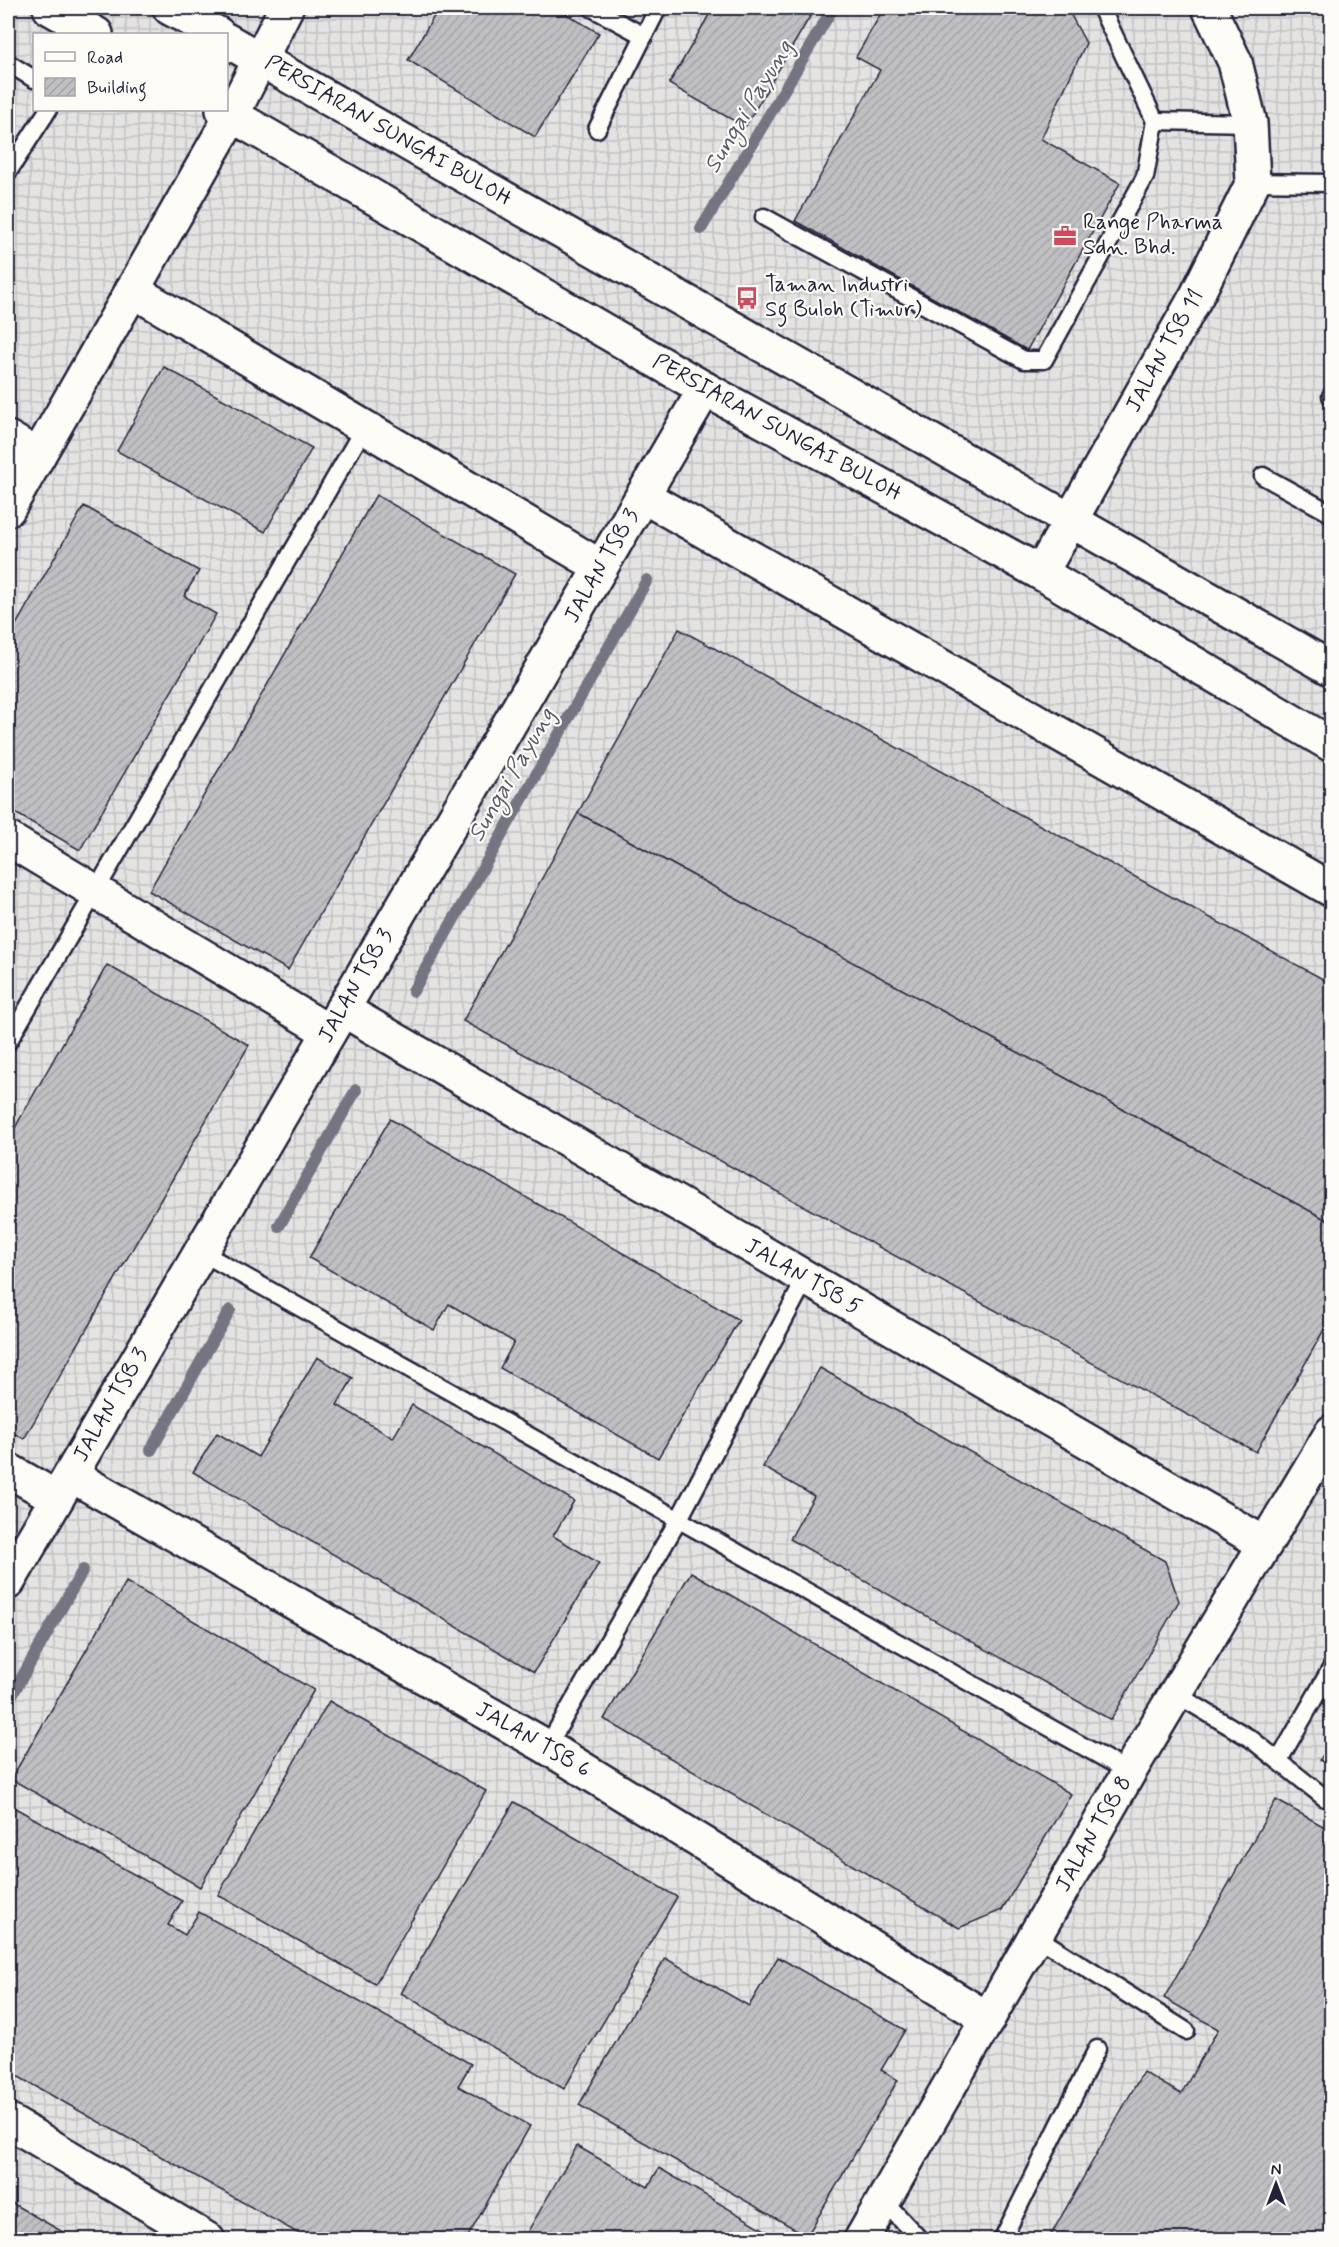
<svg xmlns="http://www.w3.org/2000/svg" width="1339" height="2247" font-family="Mynerve,sans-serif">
<defs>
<pattern id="industrial-grid" width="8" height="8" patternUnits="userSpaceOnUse" patternTransform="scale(1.5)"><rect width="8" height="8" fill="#e4e3e2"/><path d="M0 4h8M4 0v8" fill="none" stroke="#c3c2c3"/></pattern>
<pattern id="building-hatch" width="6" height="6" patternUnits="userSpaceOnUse" patternTransform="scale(1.5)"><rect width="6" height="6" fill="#c0bfc2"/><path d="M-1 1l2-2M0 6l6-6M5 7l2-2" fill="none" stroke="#a5a4a8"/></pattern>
</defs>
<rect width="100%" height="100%" fill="#f4f3ef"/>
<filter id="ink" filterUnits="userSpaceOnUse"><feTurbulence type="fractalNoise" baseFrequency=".0167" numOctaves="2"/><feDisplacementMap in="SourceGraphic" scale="12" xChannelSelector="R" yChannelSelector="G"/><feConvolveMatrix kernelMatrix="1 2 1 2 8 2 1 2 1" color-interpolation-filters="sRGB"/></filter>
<g filter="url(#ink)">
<!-- industrial -->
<path fill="url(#industrial-grid)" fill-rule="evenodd" d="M8 8H1331V2239H8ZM34 34H226V110H34Z"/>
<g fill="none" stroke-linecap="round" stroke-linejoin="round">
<!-- stream -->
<g stroke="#757582" stroke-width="12">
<path d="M701 229 833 8"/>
<path d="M413 991 647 580"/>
<path d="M279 1226 356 1090"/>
<path d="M151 1450 230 1310"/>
<path d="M8 1702 83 1570"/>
</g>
</g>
<!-- building -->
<g fill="url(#building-hatch)" stroke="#22223b" stroke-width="1.5">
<path d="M439 8H556L599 33 535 137 408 60Z"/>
<path d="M713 8H815L745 127 669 84Z"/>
<path d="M884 8H1067L1086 43 1041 139 1120 183 1027 350 795 221 880 70 856 57Z"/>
<path d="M164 367 312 448 265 532 117 451Z"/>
<path d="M376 495 515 574 288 970 149 891Z"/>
<path d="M84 506 199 571 184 596 216 614 80 850 8 809V639Z"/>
<path d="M679 629 1332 984V1223L578 813Z"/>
<path d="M578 813 1332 1223V1315L1256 1452 463 1021Z"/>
<path d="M107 965 249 1045 24 1439 8 1430V1140Z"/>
<path d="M390 1119 739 1320 658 1458 500 1368 514 1342 449 1304 434 1330 309 1258Z"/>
<path d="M317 1357 353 1378 337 1405 393 1438 412 1405 574 1501 553 1536 599 1563 534 1672 193 1472 217 1433 258 1457Z"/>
<path d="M820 1368 1165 1561 1179 1601 1111 1720 790 1539 814 1496 763 1467Z"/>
<path d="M691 1572 1071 1794 1002 1910 959 1928 604 1719Z"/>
<path d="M126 1582 314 1690 200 1887 11 1779Z"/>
<path d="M329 1701 486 1791 375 1984 218 1895Z"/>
<path d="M1332 1739V1766L1320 1760Z"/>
<path d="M1276 1800 1332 1831V2240H1048L1143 2072 1181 2094 1218 2029 1164 1998Z"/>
<path d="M514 1802 677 1897 564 2089 401 1993Z"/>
<path d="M8 1804 182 1901 168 1925 185 1935 199 1912 471 2064 458 2086 530 2126 466 2240H310L8 2071Z"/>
<path d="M778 1957 905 2030 881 2070 898 2080 807 2236 579 2105 665 1958 749 2006Z"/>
<path d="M577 2146 648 2187 659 2168 782 2240H523Z"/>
<path d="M8 2201 77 2240H8Z"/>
</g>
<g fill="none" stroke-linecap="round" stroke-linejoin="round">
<!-- service casing -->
<g stroke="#22223b" stroke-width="21">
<g id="service">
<path d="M592 8 644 36"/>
<path d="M8 63 34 79"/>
<path d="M1155 121 1250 123"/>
<path d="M597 129 658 8"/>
<path d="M8 172 48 110"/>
<path d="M1253 182 1332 183"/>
<path d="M764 217 1024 360H1044L1145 177 1155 121 1101 8"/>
<path d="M1331 396H1332"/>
<path d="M1263 476 1332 514"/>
<path d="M8 1042 364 428"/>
<path d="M201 1252 1129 1772"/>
<path d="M1176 1694 1251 1739 1325 1798"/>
<path d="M547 1747 679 1519 806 1278"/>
<path d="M1279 1760 1332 1667"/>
<path d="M1035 1936 1186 2031"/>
<path d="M883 2200 920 2240"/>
<path d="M1002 2240 1097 2049"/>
</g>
</g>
<!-- minor casing -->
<g stroke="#22223b" stroke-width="38">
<g id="minor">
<path d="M132 290 601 567"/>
<path d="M8 438 38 456"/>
<path d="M643 496 1332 890"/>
<path d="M8 509 232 115 286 8"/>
<path d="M1041 573 1197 295 1253 182 1250 123 1235 62 1209 8"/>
<path d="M8 839 329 1032"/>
<path d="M342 1009 1265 1544"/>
<path d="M8 1470 57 1498"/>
<path d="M71 1475 547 1747 988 2019"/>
<path d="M8 1582 705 389"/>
<path d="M8 2121 208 2240"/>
</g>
</g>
<!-- tertiary casing -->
<g stroke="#22223b" stroke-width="38">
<path id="tertiary" d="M861 2240 1129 1772 1332 1432"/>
</g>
<!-- primary casing -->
<g stroke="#22223b" stroke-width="38">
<g id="primary">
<path d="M50 8 96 34"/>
<path d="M170 8 218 34"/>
<path d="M226 40 1332 669"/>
<path d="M223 110 705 389 1041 573 1332 745"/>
</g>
</g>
<!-- service -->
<use href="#service" stroke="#fdfcf7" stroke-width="16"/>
<!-- minor -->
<use href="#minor" stroke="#fdfcf7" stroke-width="33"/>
<!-- tertiary -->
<use href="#tertiary" stroke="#fdfcf7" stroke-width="33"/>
<!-- primary -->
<use href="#primary" stroke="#fdfcf7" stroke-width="33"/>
</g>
</g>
<!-- icons -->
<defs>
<g id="office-bare" transform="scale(1.8)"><path d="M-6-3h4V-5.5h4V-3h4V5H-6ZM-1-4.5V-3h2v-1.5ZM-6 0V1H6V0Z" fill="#d1495b" stroke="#fdfcf7" stroke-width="2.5" paint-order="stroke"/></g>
<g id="bus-bare" transform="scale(1.8)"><path d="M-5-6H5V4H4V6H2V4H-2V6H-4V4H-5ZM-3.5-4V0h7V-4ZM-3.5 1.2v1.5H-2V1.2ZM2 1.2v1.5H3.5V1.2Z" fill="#d1495b" stroke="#fdfcf7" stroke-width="2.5" paint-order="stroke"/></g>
</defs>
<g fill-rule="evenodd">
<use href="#office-bare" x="1065" y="236"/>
<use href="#bus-bare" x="747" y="298"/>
</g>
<g text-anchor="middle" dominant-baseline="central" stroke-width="4.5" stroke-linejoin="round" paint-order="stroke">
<!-- street labels -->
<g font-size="22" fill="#22223b" stroke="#fdfcf7">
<text transform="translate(388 131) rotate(30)">PERSIARAN SUNGAI BULOH</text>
<text transform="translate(1165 351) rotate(-61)">JALAN TSB 11</text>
<text transform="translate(777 428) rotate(29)">PERSIARAN SUNGAI BULOH</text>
<text transform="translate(602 566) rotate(-60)">JALAN TSB 3</text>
<text transform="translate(356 986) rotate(-60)">JALAN TSB 3</text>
<text transform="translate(803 1277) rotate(30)">JALAN TSB 5</text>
<text transform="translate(111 1405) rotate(-60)">JALAN TSB 3</text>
<text transform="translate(533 1740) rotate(30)">JALAN TSB 6</text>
<text transform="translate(1094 1834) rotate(-60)">JALAN TSB 8</text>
</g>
<!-- poi labels -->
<g font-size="22" fill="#22223b" stroke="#fdfcf7" text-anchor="start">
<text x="1083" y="223">Range Pharma<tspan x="1083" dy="25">Sdn. Bhd.</tspan></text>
<text x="765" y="285">Taman Industri<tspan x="765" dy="25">Sg Buloh (Timur)</tspan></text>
</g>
<!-- water labels -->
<g font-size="24" font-style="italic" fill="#59596b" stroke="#fdfcf7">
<text transform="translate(749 107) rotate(-59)">Sungai Payung</text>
<text transform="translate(512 775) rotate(-60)">Sungai Payung</text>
</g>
</g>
<!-- margin -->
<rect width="1339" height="2247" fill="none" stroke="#fdfcf7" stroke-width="30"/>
<rect x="15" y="15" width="1309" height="2217" fill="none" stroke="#22223b" stroke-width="2" filter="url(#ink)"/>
<!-- legend -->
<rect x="33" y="33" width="195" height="78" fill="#fdfcf7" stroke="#a5a5ac" stroke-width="1.5"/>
<rect x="45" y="52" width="30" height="9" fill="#fdfcf7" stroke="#a5a5ac" stroke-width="1.5"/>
<text x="87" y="63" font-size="18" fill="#22223b">Road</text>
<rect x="45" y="78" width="30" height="18" fill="url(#building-hatch)" stroke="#a5a5ac" stroke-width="1.5"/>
<text x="87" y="93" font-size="18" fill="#22223b">Building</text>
<!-- north arrow -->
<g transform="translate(1276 2184)" stroke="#fdfcf7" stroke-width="4.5" paint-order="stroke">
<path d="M0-4.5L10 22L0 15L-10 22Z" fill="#22223b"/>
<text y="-9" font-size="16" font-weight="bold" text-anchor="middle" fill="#22223b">N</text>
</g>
</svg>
